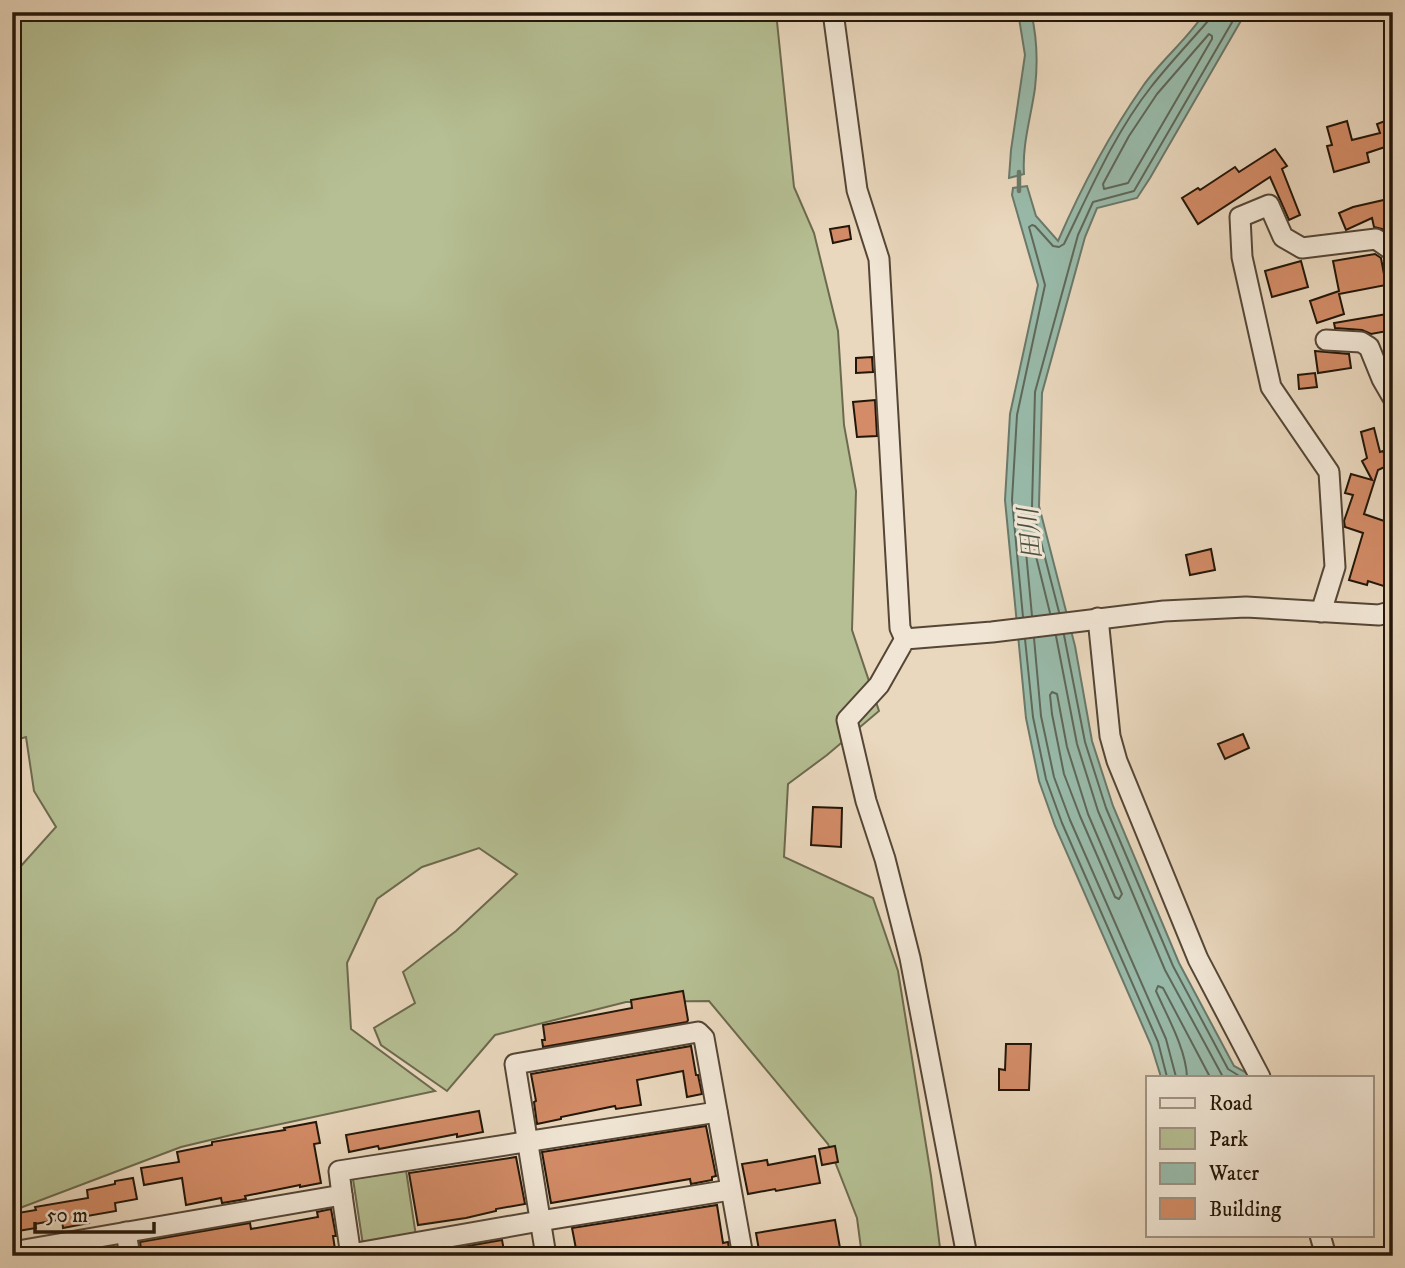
<svg xmlns="http://www.w3.org/2000/svg" width="1405" height="1268" font-family="'IM FELL DW Pica','Noto Serif JP',serif">
<rect width="100%" height="100%" fill="#ead8be"/>
<filter id="stains"><feTurbulence type="fractalNoise" baseFrequency=".00286" numOctaves="4"/><feColorMatrix values="0 0 0 0 .2 0 0 0 0 .09 0 0 0 0 .02 0 0 0 .5 -.17"/></filter>
<radialGradient id="worn" r=".72"><stop offset=".6" stop-color="#630" stop-opacity="0"/><stop offset="1" stop-color="#630" stop-opacity=".3"/></radialGradient>
<!-- green -->
<g fill="#b5bf93" stroke="#6c6a4e" stroke-width="2">
<path d="M12 12H776L794 187 814 233 838 331 844 425 856 491 852 630 879 711 827 755 788 784 784 857 873 898 898 971 931 1176 941 1256H862L857 1218 828 1144 709 1001 626 1002 495 1035 447 1091 381 1045 374 1028 415 1003 403 972 456 931 517 874 479 848 422 867 377 899 347 963 351 1029 435 1091 248 1131 181 1147 12 1211V876L56 827 34 791 26 737 12 741Z"/>
<path d="M406 1170 416 1236 363 1245 353 1179Z"/>
</g>
<!-- water -->
<g fill="#99bbab" stroke="#6a796a" stroke-width="2">
<path d="M1018 12H1031C1037 37 1038 62 1035 88 1031 117 1022 144 1024 174L1009 178 1011 150 1025 55Z"/>
<path d="M1205 12H1246L1150 178 1137 198 1097 208 1085 237 1042 393 1039 506 1075 646 1092 741 1113 806 1179 963 1234 1066 1247 1073 1249 1077H1161L1151 1045 1055 826 1039 781 1026 718 1005 500 1010 414 1038 285 1012 195 1013 188 1027 186 1036 216 1058 241C1081 188 1109 135 1143 86 1161 60 1188 39 1205 12Z"/>
</g>
<g fill="none" stroke-linecap="round" stroke-linejoin="round">
<!-- shore -->
<g stroke="#5e685a" stroke-width="2">
<path d="M1209 34 1212 36V39L1128 183 1104 189 1103 184 1129 136 1157 94Z"/>
<path d="M1059 612 1032 507 1035 392 1078 235 1093 202 1134 191 1238 12"/>
<path d="M1032 616 1025 541 1028 538 1032 540 1050 613"/>
<path d="M1023 617 1012 500 1017 415 1045 285 1029 227 1032 225 1035 226 1053 246 1059 247 1064 244C1090 191 1114 134 1151 87 1169 64 1189 43 1208 21L1210 12"/>
<path d="M1064 635 1085 742 1106 808 1173 966 1228 1069 1241 1077"/>
<path d="M1056 636 1077 744 1098 811 1165 970 1223 1077"/>
<path d="M1034 638 1041 716 1054 777 1070 820 1166 1039 1176 1077"/>
<path d="M1025 639 1033 717 1046 779 1062 823 1158 1042 1167 1077"/>
<path d="M1052 692 1057 694 1067 747 1088 814 1122 894 1119 899 1115 897 1080 816 1064 774 1052 714 1050 695Z"/>
<path d="M1187 1077C1186 1049 1167 1016 1156 991L1158 986 1163 988 1210 1077"/>
</g>
<!-- stream -->
<path stroke="#6a796a" stroke-width="4.5" d="M1019 191V172"/>
</g>
<!-- building -->
<g fill="#d38c67" stroke="#231608" stroke-width="2">
<path d="M1393 118V164H1391L1385 147 1367 153 1369 162 1334 172 1327 146 1332 145 1327 127 1347 121 1352 140 1380 133 1377 124Z"/>
<path d="M1275 149 1287 166 1282 169 1300 215 1289 220 1270 177 1198 224 1182 198 1198 188 1200 190 1235 167 1239 172Z"/>
<path d="M1388 199 1393 222V230L1387 232 1382 229 1374 227 1372 218 1346 230 1339 213 1353 207Z"/>
<path d="M849 226 851 239 833 243 830 229Z"/>
<path d="M1375 254 1381 258 1386 285 1339 294 1344 314 1317 323 1310 301 1339 291 1333 261Z"/>
<path d="M1301 261 1308 287 1272 297 1265 271Z"/>
<path d="M1393 313V330L1371 334 1362 330 1335 328 1334 323Z"/>
<path d="M1315 351 1349 354 1351 368 1318 373Z"/>
<path d="M872 357 873 372 856 373V358Z"/>
<path d="M1315 373 1317 387 1299 389 1298 375Z"/>
<path d="M875 400 877 436 857 437 853 402Z"/>
<path d="M1374 428 1380 452 1383 451 1389 465 1378 470 1364 514 1393 524V589L1368 581 1367 585 1349 580 1363 533 1345 527 1344 521 1353 495 1345 493 1351 474 1372 480 1362 461 1367 458 1361 432Z"/>
<path d="M1211 549 1215 570 1190 575 1186 555Z"/>
<path d="M1243 734 1249 748 1225 759 1218 744Z"/>
<path d="M813 807 842 808 841 847 811 845Z"/>
<path d="M683 991 688 1020 687 1022 543 1047 542 1040H545L543 1025 632 1008 631 1000Z"/>
<path d="M1006 1044H1031L1029 1090H999V1069L1005 1070Z"/>
<path d="M691 1046 696 1075H698L702 1094 687 1097 683 1071 637 1080 641 1105 616 1109 615 1106 561 1117V1119L537 1124 534 1102 536 1101 531 1074Z"/>
<path d="M479 1111 483 1132 457 1137V1134L379 1149 378 1146 349 1152 346 1135Z"/>
<path d="M316 1122 320 1143 314 1144 321 1183 300 1187V1185L245 1196 246 1199 222 1203 221 1198 186 1205 182 1178 144 1185 141 1168 179 1162 177 1152 212 1145V1142L285 1130 284 1128Z"/>
<path d="M706 1126 716 1176 712 1177V1180L691 1184 690 1179 551 1203 542 1152Z"/>
<path d="M835 1146 838 1162 822 1165 819 1149Z"/>
<path d="M815 1156 820 1183 776 1191 775 1189 748 1194 742 1164 767 1160 768 1165Z"/>
<path d="M516 1157 525 1204 496 1209V1211L466 1218 418 1225 409 1173Z"/>
<path d="M133 1178 137 1199 115 1203 116 1211 87 1216 89 1223 63 1228 62 1219 35 1224 36 1228 12 1232V1214L36 1210 35 1207 88 1198 87 1190 115 1184V1181Z"/>
<path d="M717 1205 723 1243 728 1242 730 1256H612L611 1248 577 1254 572 1228Z"/>
<path d="M331 1209 336 1236H333L336 1256H174V1253L161 1256H142L140 1242 250 1223 251 1229 318 1217 317 1212Z"/>
<path d="M835 1220 840 1248 797 1256H794L793 1250 760 1256 756 1233Z"/>
<path d="M502 1240 505 1256H440L439 1251Z"/>
</g>
<g fill="none" stroke-linecap="round" stroke-linejoin="round">
<!-- street casing -->
<g stroke="#554636" stroke-width="23">
<g id="street">
<path d="M833 12 857 190 879 259 900 628 905 639"/>
<path d="M1326 340 1361 342 1369 347 1382 379 1393 398"/>
<path d="M1321 612 1335 567 1329 472 1271 387 1242 257 1240 217 1269 205 1283 237 1302 248 1376 239 1393 251"/>
<path d="M1098 618 1110 736 1117 761 1198 959 1260 1077"/>
<path d="M342 1195 339 1171 717 1112"/>
<path d="M126 1232 130 1256"/>
<path d="M1320 1235 1326 1256"/>
<path d="M12 1252 342 1195 351 1256"/>
<path d="M351 1254 540 1221 730 1190"/>
<path d="M546 1256 515 1064 698 1032 704 1038 743 1256"/>
<path d="M967 1256 910 958 885 859 866 801 847 720 879 685 905 639 992 632 1164 611 1246 607 1379 615 1393 611"/>
</g>
</g>
<!-- street -->
<use href="#street" stroke="#f1e6d5" stroke-width="19"/>
</g>
<g text-anchor="middle" dominant-baseline="central" stroke-width="6" stroke-linejoin="round" paint-order="stroke">
<!-- water labels -->
<g font-size="26" font-style="italic" fill="#4c5041" stroke="#f1e6d5">
<text transform="translate(1031 534) rotate(-95)">田川</text>
</g>
</g>
<!-- margin -->
<rect width="1405" height="1268" fill="none" stroke="#ead8be" stroke-width="42"/>
<rect x="14" y="14" width="1377" height="1240" fill="none" stroke="#231608" stroke-width="3.5"/>
<rect x="21" y="21" width="1363" height="1226" fill="none" stroke="#231608" stroke-width="2"/>
<!-- legend -->
<rect x="1146" y="1076" width="228" height="161" fill="#f1e6d5" stroke="#9f9383" stroke-width="2"/>
<rect x="1160" y="1098" width="35" height="10" fill="#f1e6d5" stroke="#9f9383" stroke-width="2"/>
<text x="1209" y="1110" font-size="21" fill="#231608">Road</text>
<rect x="1160" y="1128" width="35" height="21" fill="#b5bf93" stroke="#9f9383" stroke-width="2"/>
<text x="1209" y="1146" font-size="21" fill="#231608">Park</text>
<rect x="1160" y="1163" width="35" height="21" fill="#99bbab" stroke="#9f9383" stroke-width="2"/>
<text x="1209" y="1180" font-size="21" fill="#231608">Water</text>
<rect x="1160" y="1198" width="35" height="21" fill="#d38c67" stroke="#9f9383" stroke-width="2"/>
<text x="1209" y="1216" font-size="21" fill="#231608">Building</text>
<!-- scale -->
<path d="M35 1222v10h119v-10" fill="none" stroke="#231608" stroke-width="3.5"/>
<text x="46" y="1222" font-size="21" fill="#231608" stroke="#f1e6d5" stroke-width="5" paint-order="stroke">50 m</text>
<rect width="100%" height="100%" filter="url(#stains)"/>
<rect width="100%" height="100%" fill="url(#worn)"/>
</svg>
